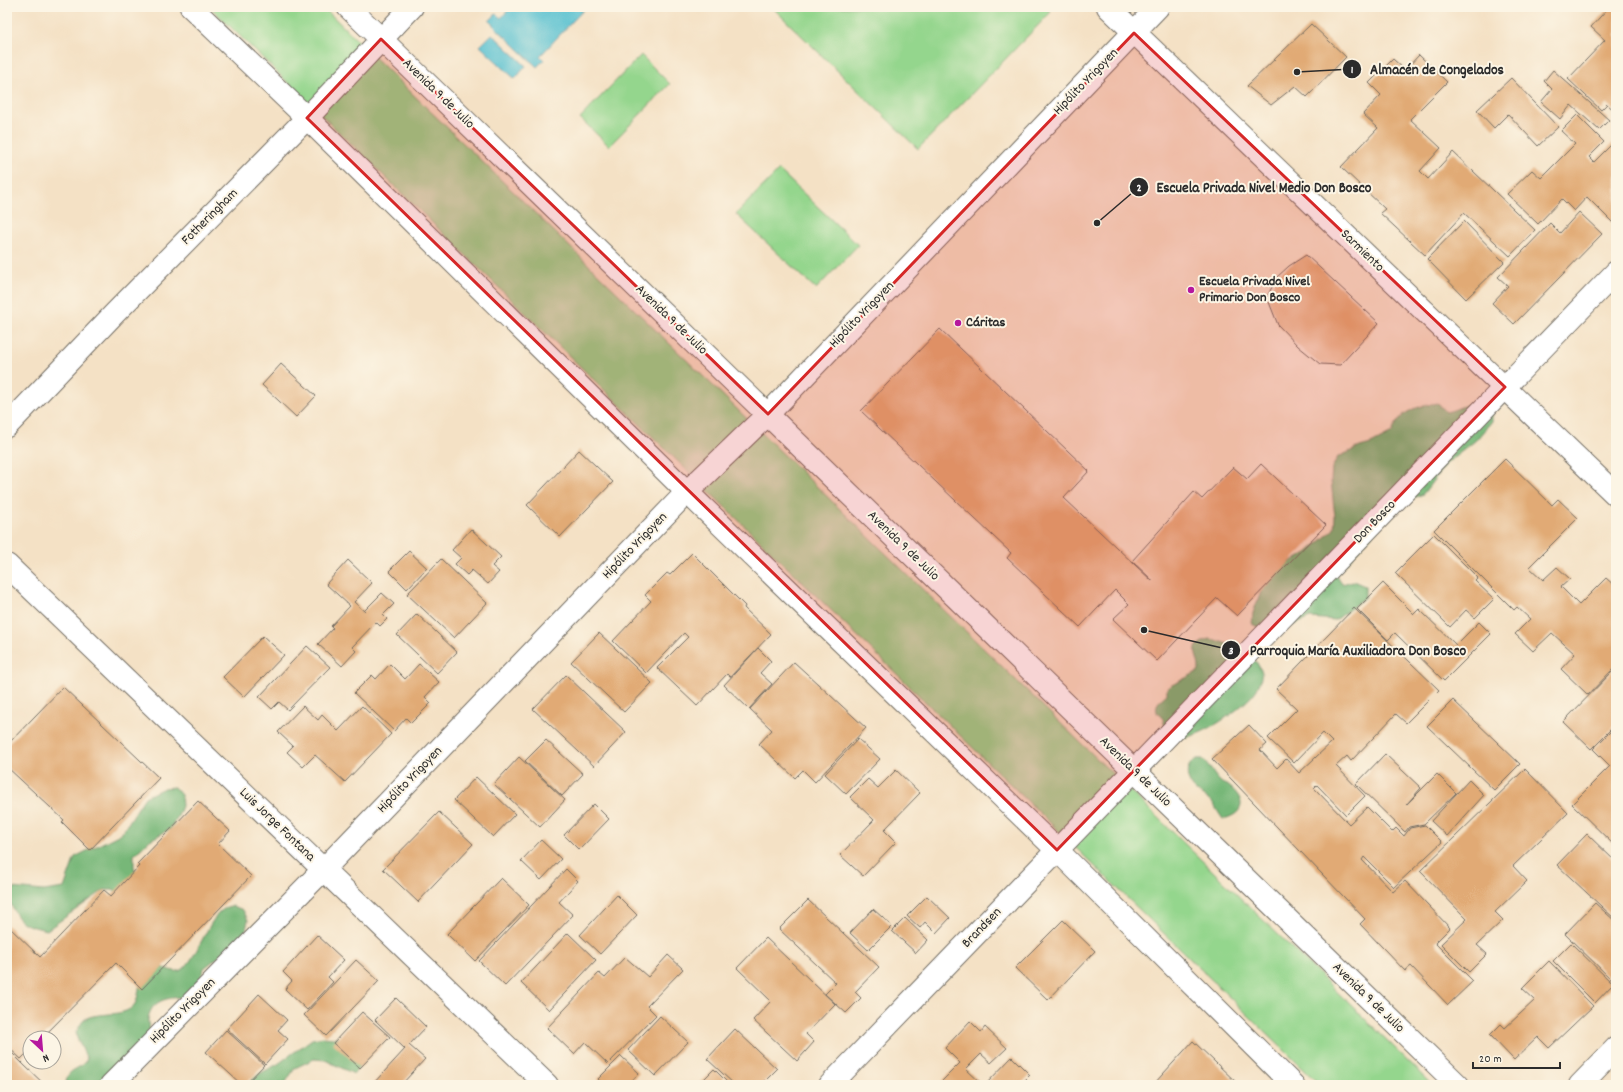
<svg xmlns="http://www.w3.org/2000/svg" width="1623" height="1092" font-family="Dekko,sans-serif">
<rect width="100%" height="100%" fill="#fcf5e5"/>
<filter id="ink" filterUnits="userSpaceOnUse"><feTurbulence type="fractalNoise" baseFrequency=".025" numOctaves="2"/><feDisplacementMap in="SourceGraphic" scale="8" xChannelSelector="R" yChannelSelector="G"/><feConvolveMatrix kernelMatrix="1 2 1 2 8 2 1 2 1" color-interpolation-filters="sRGB"/></filter>
<filter id="wash" filterUnits="userSpaceOnUse"><feTurbulence type="fractalNoise" baseFrequency=".012" numOctaves="4" result="noise"/><feDisplacementMap in="SourceGraphic" scale="16" xChannelSelector="R" yChannelSelector="G"/><feGaussianBlur stdDeviation="0.9" result="paint"/><feColorMatrix in="noise" values="0 0 0 0 0 0 0 0 0 0 0 0 0 0 0 0 0 1.4 0 .05"/><feComposite in="paint" operator="in"/></filter>
<g filter="url(#wash)">
<rect width="100%" height="100%" fill="#f4e1c5"/>
<!-- green -->
<g fill="#94d68d" stroke="#60805c">
<path d="M210 7H323L1433 1085H1320Z"/>
<path d="M772 7H1046L1051 12 918 149Z"/>
<path d="M641 55 670 84 609 146 580 118Z"/>
<path d="M779 170 858 245 816 289 736 214Z"/>
</g>
<!-- forest -->
<g fill="#77b778" stroke="#517152">
<path d="M1438 403 1446 412C1457 410 1470 401 1481 403 1484 403 1489 407 1492 409V421L1476 440 1446 464 1423 494 1400 504 1336 575 1342 584 1353 581 1365 586V597L1336 620 1310 618 1276 632 1264 630 1252 624 1253 613 1266 578 1275 570 1307 553 1334 529 1335 517 1331 481 1332 468 1338 457 1360 447 1371 444 1392 433C1400 410 1416 407 1438 403Z"/>
<path d="M1210 639C1220 640 1227 646 1238 645L1239 648 1257 663 1262 672C1261 678 1260 684 1257 689 1248 705 1196 743 1177 737 1174 736 1168 730 1166 727 1164 725 1164 721 1163 719 1162 717 1160 716 1158 714 1153 705 1161 699 1167 694V688L1172 685 1199 671C1200 655 1185 647 1210 639Z"/>
<path d="M1197 759H1203C1210 766 1214 777 1222 783 1225 785 1228 785 1230 787 1247 801 1244 814 1223 819 1219 814 1216 808 1213 803 1207 797 1201 795 1195 790 1185 780 1184 765 1197 759Z"/>
<path d="M174 787 181 795 182 806 178 816 170 829 150 840 134 855V867L145 899 126 907 115 890H104L47 930C20 924 20 924 8 898L12 888 44 891 64 888 75 857 122 833 145 797 164 788Z"/>
<path d="M233 906 243 910 248 920 246 930 242 934 233 946 204 968 198 998C180 997 152 994 148 1019 147 1026 153 1034 155 1040L145 1059 105 1075 100 1085H66C66 1067 79 1072 87 1059L77 1038 76 1032C79 1028 82 1020 87 1018 102 1011 132 1019 137 999 139 991 140 982 141 974L158 966C164 968 173 972 179 971 193 968 207 922 221 911 224 908 229 908 233 906Z"/>
<path d="M323 1037 344 1039 360 1065 354 1074 325 1060 314 1059 295 1068 284 1085H247L259 1074 278 1064 312 1039Z"/>
</g>
<!-- water -->
<g fill="#55c0d0" stroke="#40767e">
<path d="M511 7H586L540 56 544 60 537 67 489 21 496 14 501 18Z"/>
<path d="M492 34 526 66 515 79 480 46Z"/>
</g>
<g id="blocks">
<!-- building -->
<g fill="#e1aa75">
<path d="M1609 7 1616 8V112L1607 104 1601 110 1568 79 1605 40 1591 27Z"/>
<path d="M1311 24 1346 57 1307 97 1295 86 1271 105 1247 86Z"/>
<path d="M1419 55 1447 82 1410 119 1441 148 1420 171 1428 179 1453 152 1535 230 1510 256 1464 213 1425 255 1380 213 1385 209 1341 167 1378 128 1363 114 1381 95 1369 83 1393 59 1405 70Z"/>
<path d="M1553 70 1609 120 1599 130 1571 105 1560 119 1541 102 1552 89 1544 81Z"/>
<path d="M1511 78 1558 127 1538 146 1508 114 1494 128 1477 110Z"/>
<path d="M1577 115 1604 142 1589 157 1594 162 1616 140V223L1614 224 1587 197 1574 211 1562 199 1538 224 1507 194 1532 170 1541 178 1575 144 1561 131Z"/>
<path d="M1579 212 1602 234 1514 324 1492 303 1508 286 1498 277 1550 223 1560 233Z"/>
<path d="M1464 221 1504 262 1466 299 1427 259Z"/>
<path d="M1306 255 1379 323 1340 365 1320 364 1298 346 1278 325 1267 297 1277 277 1289 266Z"/>
<path d="M940 329 1089 471 1064 498 1152 581V580L1132 561 1194 492 1202 499 1233 467 1247 479 1261 464 1326 525 1237 616 1217 598 1157 661 1113 619 1129 604 1115 590 1080 627 1007 558 1011 553 861 411Z"/>
<path d="M281 364 316 396 296 417 262 385Z"/>
<path d="M579 450 613 482 560 537 527 505Z"/>
<path d="M1505 459 1552 505 1558 499 1578 518 1529 567 1543 580 1557 567 1570 579 1561 587 1579 605 1606 578 1616 587V666L1588 695 1561 669 1575 654 1552 633 1533 651 1515 634 1530 619 1517 607 1514 610 1434 530Z"/>
<path d="M471 529 501 557 492 566 499 572 488 584 472 570 467 575 455 564 461 558 452 550Z"/>
<path d="M1434 534 1478 578 1475 581 1494 599 1475 618 1466 610 1450 627 1395 573Z"/>
<path d="M409 551 427 568 407 589 389 571Z"/>
<path d="M692 553 745 606 744 608 771 634 730 677 727 674 697 706 657 668 688 637 684 633 646 673 613 641 651 601 645 595 667 573 670 575Z"/>
<path d="M441 559 487 603 454 638 407 594Z"/>
<path d="M348 560 372 583 354 602 364 611 382 593 394 604 383 615 387 619 380 626 376 622 352 647 356 651 342 666 318 644 333 628 331 626 350 606 326 584Z"/>
<path d="M1383 583 1414 614 1419 609 1456 645 1479 622 1491 634 1444 681 1395 633 1388 640 1357 609Z"/>
<path d="M1354 608 1439 690 1406 723 1396 714 1351 761 1347 756 1336 766 1365 796 1346 815 1317 785 1314 788 1349 824 1367 807 1392 832 1396 828 1404 836 1410 828 1425 825 1442 842 1394 887 1364 857 1362 860 1393 892 1405 881 1450 928 1435 943 1473 981 1448 1005 1411 966 1405 971 1360 924 1365 919 1212 759 1249 725 1267 744 1260 750 1277 768 1286 759 1299 773 1332 742 1323 733 1294 763 1268 738 1297 709 1276 689Z"/>
<path d="M417 614 457 652 437 673 397 635Z"/>
<path d="M599 633 652 683 624 712 571 662Z"/>
<path d="M263 636 284 655 244 697 223 677Z"/>
<path d="M307 646 330 667 288 710 279 702 272 709 259 697Z"/>
<path d="M758 648 771 661 760 673 772 684 749 709 724 685Z"/>
<path d="M794 662 866 728 815 782 803 770 795 778 759 744 772 730 750 709Z"/>
<path d="M390 664 405 679 419 664 439 682 425 697 431 703 411 723 406 718 394 731 354 693 372 675 376 679Z"/>
<path d="M1614 670 1616 671V724L1591 749 1563 722Z"/>
<path d="M566 675 626 732 594 766 533 709Z"/>
<path d="M63 687 159 778 90 850 62 822 64 820 7 767V745Z"/>
<path d="M1453 700 1520 764 1494 790 1427 726Z"/>
<path d="M303 706 318 720 322 715 338 731 362 706 391 734 345 782 315 755 303 767 287 752 293 746 278 732Z"/>
<path d="M1616 726V847L1572 804 1610 766 1593 749Z"/>
<path d="M858 739 880 759 846 794 825 774Z"/>
<path d="M546 740 583 774 562 796 525 761Z"/>
<path d="M1385 754 1421 788 1406 805 1437 774 1456 793 1424 824 1409 827 1405 832 1356 784Z"/>
<path d="M519 757 565 800 540 827 494 784Z"/>
<path d="M1525 769 1568 813 1513 866 1527 881 1495 912 1503 920 1477 945 1487 954 1469 972 1441 944 1467 919 1420 871Z"/>
<path d="M896 770 920 793 884 830 896 842 863 876 840 855 874 820 850 797 868 779 878 788Z"/>
<path d="M476 777 515 814 493 837 454 800Z"/>
<path d="M1469 780 1484 795 1447 836 1431 821Z"/>
<path d="M198 801 230 831 218 844 251 876 142 989 116 963 42 1038H30V1050L21 1059 7 1046V925L40 957 104 890 111 896 139 866 137 864Z"/>
<path d="M594 804 609 819 579 850 564 835Z"/>
<path d="M439 812 473 844 418 902 383 869Z"/>
<path d="M1587 834 1616 862V920L1557 865Z"/>
<path d="M541 840 561 859 541 880 521 861Z"/>
<path d="M566 869 578 881 559 902 573 915 505 986 479 961Z"/>
<path d="M501 878 529 905 475 961 447 934Z"/>
<path d="M617 895 637 915 600 954 580 935Z"/>
<path d="M927 896 950 918 936 933 925 922 920 928 907 916Z"/>
<path d="M808 900 879 967 855 992 861 998 846 1013 825 994 836 983 779 929Z"/>
<path d="M1595 903 1616 922V981L1614 982 1565 934Z"/>
<path d="M873 909 892 926 868 950 850 933Z"/>
<path d="M905 918 928 940 916 953 892 931Z"/>
<path d="M1063 920 1095 951 1048 1000 1015 968Z"/>
<path d="M568 933 596 960 549 1010 521 983Z"/>
<path d="M317 935 344 960 328 977 333 982 307 1010 285 989 292 981 283 972Z"/>
<path d="M766 938 835 1004 806 1034 814 1042 797 1061 753 1020 771 1001 737 968Z"/>
<path d="M1571 943 1613 984 1595 1003 1553 961Z"/>
<path d="M668 955 683 969 647 1006 656 1015 608 1064 585 1042 574 1054 547 1028 599 973 605 978 625 957 648 977Z"/>
<path d="M356 960 379 981 326 1036 304 1015Z"/>
<path d="M1549 961 1593 1006 1549 1048 1538 1037 1514 1060 1490 1035 1501 1024 1505 1028 1535 1000 1522 988Z"/>
<path d="M259 994 287 1020 278 1030 288 1039 265 1064 227 1029Z"/>
<path d="M396 998 426 1027 409 1045 425 1059 401 1085H372L405 1049 375 1020Z"/>
<path d="M362 1012 390 1037 360 1068 333 1043Z"/>
<path d="M660 1016 688 1042 655 1076 628 1050Z"/>
<path d="M970 1021 981 1032 985 1027 1007 1048 991 1063 981 1054 966 1069 983 1085H938L960 1063 945 1048Z"/>
<path d="M735 1029 777 1069 761 1085H735L707 1059Z"/>
<path d="M226 1030 264 1065 245 1085H242L206 1052Z"/>
<path d="M1193 1041 1239 1085H1153Z"/>
<path d="M7 1048 25 1066 45 1085H7Z"/>
<path d="M621 1056 639 1073 628 1085H604L598 1079Z"/>
<path d="M1012 1057 1030 1075 1020 1085H985Z"/>
<path d="M714 1069 730 1085H698Z"/>
</g>
</g>
</g>
<g filter="url(#ink)">
<use href="#blocks" fill-opacity="0" stroke="#716b61" stroke-width="1"/>
<g fill="none" stroke-linecap="round" stroke-linejoin="round">
<!-- minor casing -->
<g stroke="#716b61" stroke-width="24">
<g id="minor">
<path d="M1108 7 1616 495"/>
<path d="M7 426 115 313 307 118 412 7"/>
<path d="M7 565 547 1085"/>
<path d="M111 1085 324 869 687 492 768 414 1158 7"/>
<path d="M830 1085 1616 272"/>
</g>
</g>
<!-- secondary casing -->
<g stroke="#716b61" stroke-width="24">
<g id="secondary">
<path d="M191 7 307 118 687 492 1057 850 1293 1085"/>
<path d="M348 7 1458 1085"/>
<path d="M1580 1085 1616 1048"/>
</g>
</g>
<!-- minor -->
<use href="#minor" stroke="#fff" stroke-width="22"/>
<!-- secondary -->
<use href="#secondary" stroke="#fff" stroke-width="22"/>
</g>
</g>
<!-- marked area -->
<path fill="#d62828" fill-opacity="0.2" stroke="#d62828" stroke-width="3" stroke-linejoin="round" d="M1134 33 1505 387 1057 850 307 118 381 39 768 414Z"/>
<!-- markers -->
<g fill="#b5179e" stroke="#fcf5e5" stroke-width="1.5">
<circle cx="1191" cy="290" r="4"/>
<circle cx="958" cy="323" r="4"/>
</g>
<g text-anchor="middle" dominant-baseline="central" stroke-width="4" stroke-linejoin="round" paint-order="stroke">
<!-- street labels -->
<g font-size="14" fill="#2b2b2b" stroke="#fcf5e5">
<text transform="translate(1086 82) rotate(-46)">Hipólito Yrigoyen</text>
<text transform="translate(438 94) rotate(44)">Avenida 9 de Julio</text>
<text transform="translate(210 217) rotate(-45)">Fotheringham</text>
<text transform="translate(1362 251) rotate(44)">Sarmiento</text>
<text transform="translate(862 315) rotate(-46)">Hipólito Yrigoyen</text>
<text transform="translate(671 320) rotate(44)">Avenida 9 de Julio</text>
<text transform="translate(1375 522) rotate(-46)">Don Bosco</text>
<text transform="translate(635 546) rotate(-46)">Hipólito Yrigoyen</text>
<text transform="translate(903 546) rotate(44)">Avenida 9 de Julio</text>
<text transform="translate(1135 772) rotate(44)">Avenida 9 de Julio</text>
<text transform="translate(410 780) rotate(-46)">Hipólito Yrigoyen</text>
<text transform="translate(277 825) rotate(44)">Luis Jorge Fontana</text>
<text transform="translate(982 928) rotate(-46)">Brandsen</text>
<text transform="translate(1368 998) rotate(44)">Avenida 9 de Julio</text>
<text transform="translate(183 1011) rotate(-45)">Hipólito Yrigoyen</text>
</g>
<!-- poi labels -->
<g font-size="14" font-weight="bold" fill="#2b2b2b" stroke="#fcf5e5" text-anchor="start">
<text x="1199" y="282">Escuela Privada Nivel<tspan x="1199" dy="16">Primario Don Bosco</tspan></text>
<text x="966" y="323">Cáritas</text>
</g>
</g>
<!-- callouts -->
<path fill="none" stroke="#2b2b2b" stroke-width="1.5" d="M1297 72L1352 69M1097 223L1139 187M1144 630L1231 650"/>
<g fill="#2b2b2b" stroke="#fcf5e5" stroke-width="1.5">
<circle cx="1297" cy="72" r="4"/>
<circle cx="1097" cy="223" r="4"/>
<circle cx="1144" cy="630" r="4"/>
<circle cx="1352" cy="69" r="10"/>
<circle cx="1139" cy="187" r="10"/>
<circle cx="1231" cy="650" r="10"/>
</g>
<g font-size="12" text-anchor="middle" font-weight="bold" fill="#fff">
<text x="1352" y="73">1</text>
<text x="1139" y="191">2</text>
<text x="1231" y="654">3</text>
</g>
<g font-size="15" text-anchor="middle" font-weight="bold" fill="#2b2b2b" stroke="#fcf5e5" stroke-width="4" stroke-linejoin="round" paint-order="stroke">
<text x="1437" y="74">Almacén de Congelados</text>
<text x="1264" y="192">Escuela Privada Nivel Medio Don Bosco</text>
<text x="1358" y="655">Parroquia María Auxiliadora Don Bosco</text>
</g>
<!-- margin -->
<rect width="1623" height="1092" fill="none" stroke="#fcf5e5" stroke-width="24"/>
<!-- north arrow -->
<g transform="translate(42 1050) rotate(154)"><circle r="19" fill="#fcf5e5" stroke="#a8a49b"/>
<path d="M0-3L7 15L0 10L-7 15Z" fill="#b5179e"/>
<text y="-6" font-size="11" font-weight="bold" text-anchor="middle" fill="#2b2b2b">N</text>
</g>
<!-- scale -->
<path d="M1473 1062v6h87v-6" fill="none" stroke="#2b2b2b" stroke-width="2"/>
<text x="1479" y="1062" font-size="12" fill="#2b2b2b" stroke="#fcf5e5" stroke-width="3" paint-order="stroke">20 m</text>
</svg>
